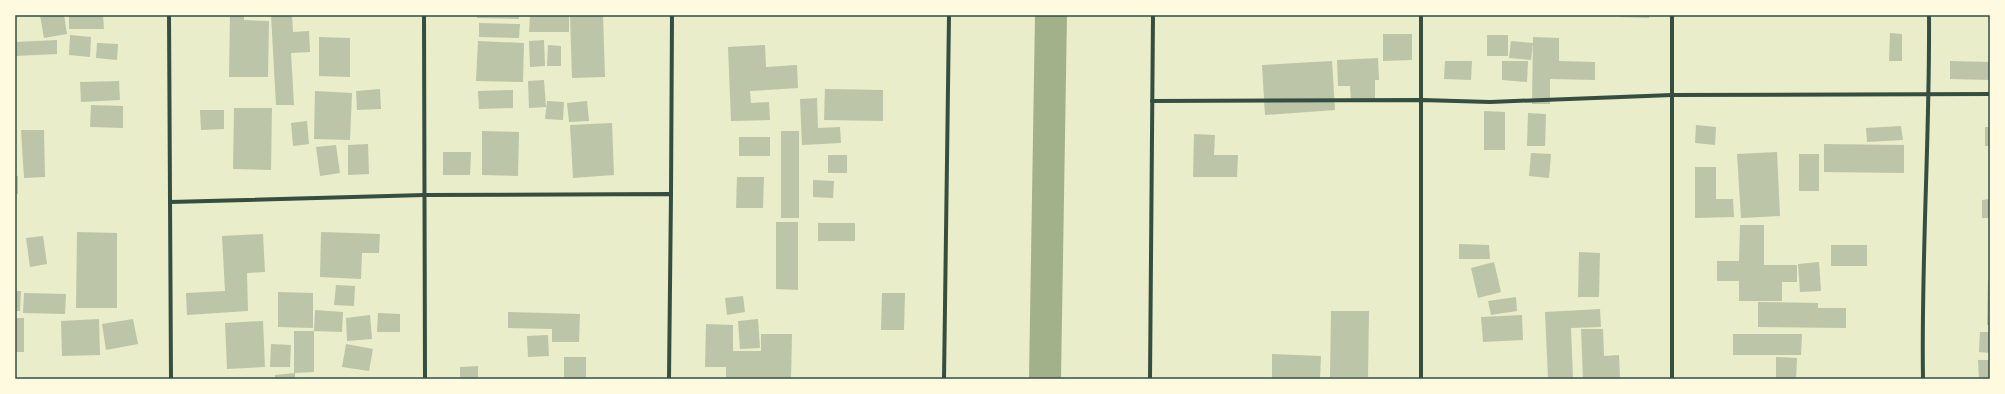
<svg xmlns="http://www.w3.org/2000/svg" width="2005" height="394" font-family="'Open Sans',sans-serif">
<rect width="100%" height="100%" fill="#e9edc9"/>
<g fill="none" stroke-linecap="round" stroke-linejoin="round">
<!-- canal -->
<path stroke="#a3b18a" stroke-width="32" d="M1045 379 1051 15"/>
</g>
<!-- building -->
<g fill="#bcc5a7">
<path d="M40 15H64L67 34 44 38Z"/>
<path d="M69 15H103L104 29H69Z"/>
<path d="M230 15H244V20L269 21 268 77H229Z"/>
<path d="M271 15H292L293 32 309 31 310 52 291 53 294 105H276Z"/>
<path d="M477 15H519V19L477 18Z"/>
<path d="M530 15H569V32H529Z"/>
<path d="M570 15H603L605 77 572 78Z"/>
<path d="M1620 15H1649V18L1620 17Z"/>
<path d="M479 23 520 24 519 38 479 37Z"/>
<path d="M1890 33 1902 34V61H1889Z"/>
<path d="M1383 34H1412V60L1383 61Z"/>
<path d="M70 35 91 37 90 57 69 55Z"/>
<rect x="1487" y="35" width="21" height="21"/>
<path d="M319 37 350 38V77L319 76Z"/>
<path d="M1533 37 1559 38V61L1595 62V80L1550 79V104H1532Z"/>
<path d="M57 40V54L15 56V42Z"/>
<path d="M544 40 545 66 530 67 529 41Z"/>
<path d="M478 41 524 43 523 82 476 81Z"/>
<path d="M1511 41 1533 43 1531 60 1509 58Z"/>
<path d="M97 43 118 44 117 60 96 58Z"/>
<path d="M548 45 561 46V66H547Z"/>
<path d="M765 45 766 67 797 65 798 88 750 91 751 103 769 102 770 120 731 121 728 47Z"/>
<path d="M1378 58 1379 80H1375V101L1351 102 1350 86H1338L1337 60Z"/>
<path d="M1332 61 1335 110 1265 115 1262 65Z"/>
<path d="M1445 61H1472L1471 80 1444 79Z"/>
<path d="M1502 61H1528L1527 82 1502 80Z"/>
<path d="M1950 61 1990 62V80L1950 79Z"/>
<path d="M544 80 546 107 529 108 528 81Z"/>
<path d="M119 81 120 100 81 102 80 82Z"/>
<path d="M380 89 381 109 357 110 356 91Z"/>
<path d="M825 89 883 90V121L824 120Z"/>
<path d="M513 90V108L479 109 478 91Z"/>
<path d="M315 91 352 93 350 140 314 139Z"/>
<path d="M817 98 818 128 840 127 841 143 802 145 800 99Z"/>
<path d="M547 101 564 102 563 120 545 119Z"/>
<path d="M587 101 589 121 569 122 567 103Z"/>
<path d="M91 105 123 106V128L90 127Z"/>
<path d="M234 108H272L271 170 233 169Z"/>
<path d="M200 110H224V129L201 130Z"/>
<path d="M1484 111 1505 112V150H1484Z"/>
<path d="M1528 113 1546 114 1545 146H1527Z"/>
<path d="M307 121 309 144 293 146 291 123Z"/>
<path d="M612 123 614 175 573 178 570 125Z"/>
<path d="M1696 125 1716 127 1715 145 1695 143Z"/>
<path d="M1901 126 1903 140 1867 142 1866 128Z"/>
<rect x="1985" y="127" width="5" height="19"/>
<path d="M21 130H44L45 177 24 178Z"/>
<path d="M482 131 519 132 518 176 482 175Z"/>
<rect x="781" y="131" width="18" height="87"/>
<path d="M1194 134 1215 135 1214 155H1238L1237 177H1193Z"/>
<rect x="739" y="137" width="31" height="19"/>
<path d="M368 144 369 174 348 175V145Z"/>
<path d="M1824 144 1904 145V173L1824 172Z"/>
<path d="M336 145 340 173 320 176 316 147Z"/>
<path d="M443 152H471L470 175H443Z"/>
<path d="M1777 152 1780 216 1741 218 1737 154Z"/>
<path d="M1531 153 1551 154 1549 178 1529 176Z"/>
<rect x="1799" y="154" width="20" height="37"/>
<rect x="828" y="155" width="19" height="18"/>
<path d="M1695 167H1716V199H1733L1734 217 1695 218Z"/>
<rect x="15" y="176" width="3" height="18"/>
<path d="M737 177H764L763 208H736Z"/>
<path d="M813 180 834 181 833 198 813 197Z"/>
<path d="M1990 199V218H1982V200Z"/>
<path d="M776 222H798V290L776 289Z"/>
<rect x="818" y="223" width="37" height="18"/>
<path d="M1740 225H1764V265H1797V282H1782V301H1739V281H1717V261H1739Z"/>
<path d="M77 232 117 233V308H76Z"/>
<path d="M321 232 380 234 379 253H362L361 279 320 277Z"/>
<path d="M263 234 265 272 247 273 248 311 187 315 186 293 225 291 222 236Z"/>
<path d="M43 236 47 264 30 267 26 238Z"/>
<path d="M1459 244 1489 245 1490 259H1459Z"/>
<rect x="1831" y="245" width="36" height="21"/>
<path d="M1579 252 1600 253 1599 297H1578Z"/>
<path d="M1494 262 1501 292 1478 298 1471 268Z"/>
<path d="M1819 262 1821 291 1800 292 1798 264Z"/>
<path d="M1988 280H1990V325H1987Z"/>
<path d="M336 285 355 286 354 306 334 305Z"/>
<path d="M15 291H21L20 311H15Z"/>
<path d="M278 292 313 293V328L278 327Z"/>
<path d="M24 293 66 294 65 314 23 313Z"/>
<path d="M882 293H905L904 330H881Z"/>
<path d="M743 296 745 312 727 315 725 298Z"/>
<path d="M1516 297 1517 311 1491 315 1488 301Z"/>
<path d="M1758 302 1818 303V308H1846V328L1758 327Z"/>
<path d="M1600 309 1601 327 1571 328 1573 379H1548L1545 312Z"/>
<path d="M315 310 343 312 342 332 314 331Z"/>
<path d="M1331 311H1369L1368 377H1330Z"/>
<path d="M508 312 580 314 579 342H552V329L508 328Z"/>
<path d="M378 313 400 314V332H377Z"/>
<path d="M370 315 372 339 347 341 346 318Z"/>
<path d="M1522 315 1523 340 1483 342 1481 317Z"/>
<rect x="15" y="318" width="9" height="34"/>
<path d="M99 319 100 355 62 356 61 321Z"/>
<path d="M133 319 138 344 106 350 102 324Z"/>
<path d="M758 319 760 348 740 349 738 321Z"/>
<path d="M263 321 265 367 227 369 225 323Z"/>
<path d="M706 324 733 325V351H761V334H792L791 379H726V367H705Z"/>
<path d="M1581 329H1603L1604 356 1619 355 1620 379H1583Z"/>
<path d="M294 331H314V372L294 373Z"/>
<path d="M1980 332H1990V353L1979 352Z"/>
<path d="M1733 334H1802L1801 355H1733Z"/>
<path d="M548 335 549 356 528 357 527 336Z"/>
<path d="M271 344 291 345 290 367H270Z"/>
<path d="M346 344 373 349 369 371 342 367Z"/>
<path d="M1272 354 1321 356 1320 379H1272Z"/>
<rect x="564" y="357" width="22" height="22"/>
<path d="M1776 357 1797 358 1796 379H1776Z"/>
<path d="M1978 360H1990V379H1979Z"/>
<path d="M478 366V379H460V367Z"/>
<path d="M295 373V379H275V375Z"/>
</g>
<g fill="none" stroke-linecap="round" stroke-linejoin="round">
<!-- minor -->
<g stroke="#344e41" stroke-width="4">
<path d="M169 15 171 379"/>
<path d="M424 15 425 379"/>
<path d="M1421 15V379"/>
<path d="M1152 101 1422 100 1490 102 1672 95 1990 94"/>
<path d="M671 194 672 15"/>
<path d="M170 202 424 195 671 194 669 379"/>
<path d="M944 379 949 15"/>
<path d="M1150 379 1153 15"/>
<path d="M1672 379V15"/>
<path d="M1923 379C1921 258 1930 136 1929 15"/>
</g>
</g>
<!-- border -->
<rect width="2005" height="394" fill="none" stroke="#fefae0" stroke-width="32"/>
<rect x="16" y="16" width="1973" height="362" fill="none" stroke="#344e41" stroke-width="1.5"/>
</svg>
